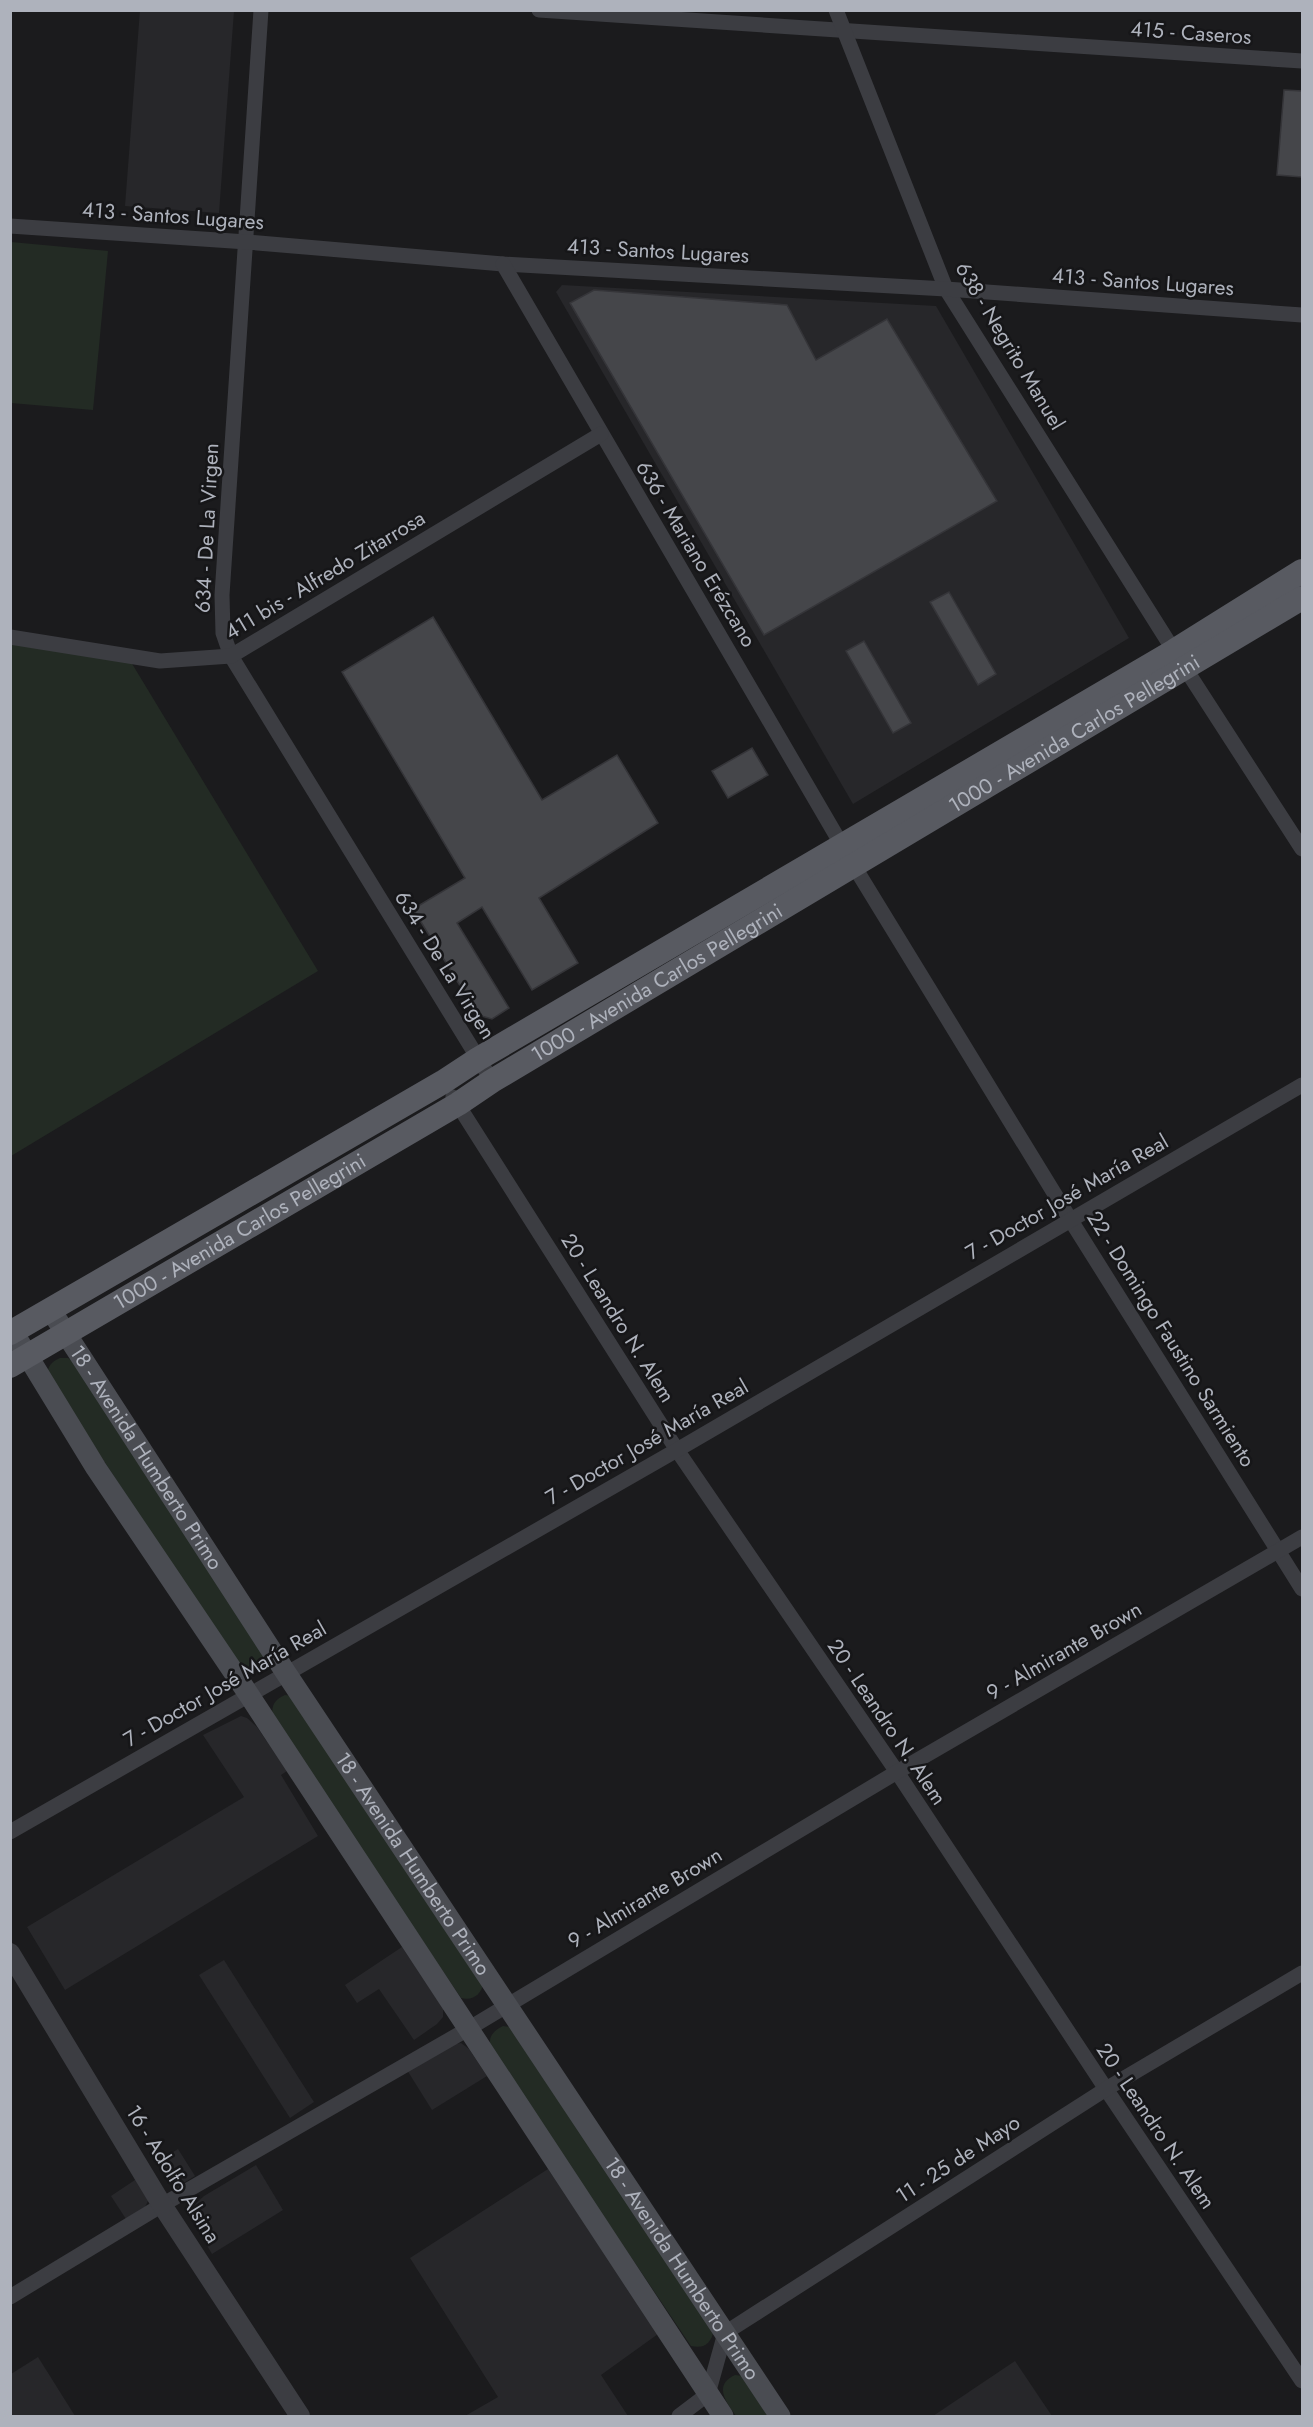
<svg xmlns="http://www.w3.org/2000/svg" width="1313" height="2427" font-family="Jost,sans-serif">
<rect width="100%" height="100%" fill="#1b1b1d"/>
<!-- built -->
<g fill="#27272a">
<path d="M140 10 234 11 219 213 125 206Z"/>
<path d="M562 285 936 306 1129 638 853 804 556 292Z"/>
<path d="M241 1716 247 1718 257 1727 287 1771 281 1775 318 1836 65 1990 27 1927 244 1797 203 1735Z"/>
<path d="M402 1947 443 2008V2017L437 2024 414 2040 379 1989 357 2003 345 1985Z"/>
<path d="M224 1960 314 2102 290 2118 199 1975Z"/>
<path d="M461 2043 469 2049 487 2076 432 2110 407 2070 455 2044Z"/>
<path d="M178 2149 195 2176 180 2185 171 2180 159 2161Z"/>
<path d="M256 2165 283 2210 212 2254 191 2218 192 2207 204 2196Z"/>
<path d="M548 2169 658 2334 601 2375 628 2416H465L498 2397 410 2258Z"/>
<path d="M141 2176 149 2199 145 2207 126 2219 111 2196Z"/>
<path d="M38 2357 75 2416H11V2374Z"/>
<path d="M1015 2361 1052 2416H933Z"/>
</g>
<!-- green -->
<g fill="#232b24">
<path d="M11 242 108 251 93 410 11 403Z"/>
<path d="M11 644 131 662 318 971 11 1156Z"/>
<path d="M60 1358H68L75 1363 267 1657C264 1669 258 1676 244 1673L47 1375C48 1366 51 1362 60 1358Z"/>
<path d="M285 1695 293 1696 484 1982C481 1994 474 2001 461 1998L274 1720C270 1708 273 1700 285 1695Z"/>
<path d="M503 2026 510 2027 714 2330C711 2343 705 2349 691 2346L492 2051C487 2039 491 2032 503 2026Z"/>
<path d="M735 2375 743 2376 774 2416H736C726 2402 713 2385 735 2375Z"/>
</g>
<!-- building -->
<g fill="#45464a" stroke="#353539" stroke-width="1.5">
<path d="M1284 90 1302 91V177L1277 175Z"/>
<path d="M594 290 787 305 816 360 887 319 997 501 764 635 570 303Z"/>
<path d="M949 592 996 674 978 685 930 602Z"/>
<path d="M433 617 542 800 617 755 658 823 539 898 578 963 532 990 482 907 457 923 509 1008 492 1019 478 1015 413 909 465 878 342 672Z"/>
<path d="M864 641 911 723 893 733 846 651Z"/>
<path d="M752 748 768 775 728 798 712 771Z"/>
</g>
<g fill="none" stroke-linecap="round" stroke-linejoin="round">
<!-- minor -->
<g stroke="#3c3d42" stroke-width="15">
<path d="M261 10 222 595 223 633 231 656 492 1081"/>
<path d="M539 10 1302 61"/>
<path d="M836 10 946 289 1174 651 1302 849"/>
<path d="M10 226 247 242 503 264 946 289 1302 315"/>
<path d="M503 264 854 866 1070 1219 1302 1589"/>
<path d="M10 637 160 661 231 656 601 434"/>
<path d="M453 1097 677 1450 897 1772 1106 2089 1302 2381"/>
<path d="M10 1832 677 1450 1302 1085"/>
<path d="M10 2297 162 2205 468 2029 897 1772 1302 1537"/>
<path d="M679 2416 708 2394 725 2333 1106 2089 1302 1973"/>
</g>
<!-- tertiary -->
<path stroke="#3c3d42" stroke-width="20" d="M10 1953 162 2205 300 2416"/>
<!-- secondary -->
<g stroke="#4a4c52" stroke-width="21">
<path id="s1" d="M50 1309 286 1673 780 2416"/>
<path d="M13 1332 96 1468 249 1695 723 2416"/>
</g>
<!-- primary -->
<g stroke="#585a61" stroke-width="24">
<path d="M10 1333 443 1082 478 1059 1174 651 1302 571"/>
<path id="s2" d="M10 1366 458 1104 492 1081 1302 598"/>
</g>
</g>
<g text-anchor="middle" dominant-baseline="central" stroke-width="5" stroke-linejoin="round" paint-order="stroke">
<!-- street labels -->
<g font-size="21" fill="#aeb2bc" stroke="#161618">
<text transform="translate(1191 33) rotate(4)">415 - Caseros</text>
<text transform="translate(173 216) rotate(4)">413 - Santos Lugares</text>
<text transform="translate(658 251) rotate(3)">413 - Santos Lugares</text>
<text transform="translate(1143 282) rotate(4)">413 - Santos Lugares</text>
<text transform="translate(1010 346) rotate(59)">638 - Negrito Manuel</text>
<text transform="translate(207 528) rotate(-87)">634 - De La Virgen</text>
<text transform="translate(696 554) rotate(59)">636 - Mariano Erézcano</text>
<text transform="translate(325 575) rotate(-31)">411 bis - Alfredo Zitarrosa</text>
<text stroke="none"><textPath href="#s2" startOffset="1238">1000 - Avenida Carlos Pellegrini</textPath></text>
<text transform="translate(445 965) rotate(58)">634 - De La Virgen</text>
<text stroke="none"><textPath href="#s2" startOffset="752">1000 - Avenida Carlos Pellegrini</textPath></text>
<text transform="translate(1067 1197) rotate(-30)">7 - Doctor José María Real</text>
<text stroke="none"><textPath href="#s2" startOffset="266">1000 - Avenida Carlos Pellegrini</textPath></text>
<text transform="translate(618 1318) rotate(58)">20 - Leandro N. Alem</text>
<text transform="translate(1171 1339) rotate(58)">22 - Domingo Faustino Sarmiento</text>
<text transform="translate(647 1442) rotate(-30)">7 - Doctor José María Real</text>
<text stroke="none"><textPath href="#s1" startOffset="177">18 - Avenida Humberto Primo</textPath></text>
<text transform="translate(1064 1651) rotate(-30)">9 - Almirante Brown</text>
<text transform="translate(225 1684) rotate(-30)">7 - Doctor José María Real</text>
<text transform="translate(887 1722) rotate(56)">20 - Leandro N. Alem</text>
<text stroke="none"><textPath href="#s1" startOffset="663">18 - Avenida Humberto Primo</textPath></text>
<text transform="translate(645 1898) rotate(-31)">9 - Almirante Brown</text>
<text transform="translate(1156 2126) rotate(56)">20 - Leandro N. Alem</text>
<text transform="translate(958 2159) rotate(-33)">11 - 25 de Mayo</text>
<text transform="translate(173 2174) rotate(58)">16 - Adolfo Alsina</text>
<text stroke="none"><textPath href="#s1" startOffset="1149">18 - Avenida Humberto Primo</textPath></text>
</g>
</g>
<!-- border -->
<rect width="1313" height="2427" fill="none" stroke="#aeb2bc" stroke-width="24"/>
</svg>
